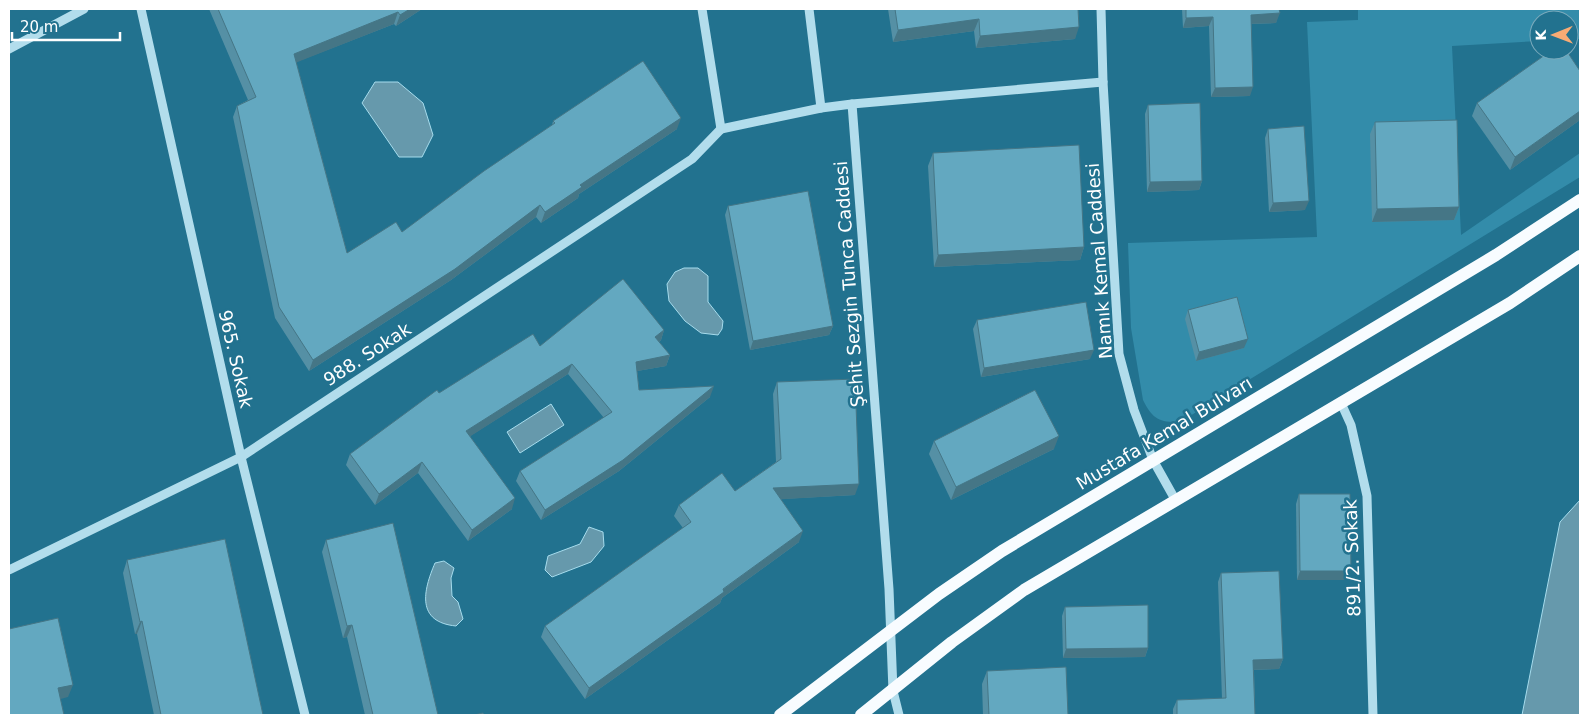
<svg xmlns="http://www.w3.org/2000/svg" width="1589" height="724" font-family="'DejaVu Sans',sans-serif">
<rect width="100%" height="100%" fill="#22728f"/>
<!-- green -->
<path fill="#338caa" d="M1358 9H1580V39L1569 40V20H1539V41L1452 46 1461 235 1580 153V177L1180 422C1159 423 1152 418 1143 400L1131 328 1128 243 1317 237 1307 22 1358 20Z"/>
<!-- water -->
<g fill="#6699ac" stroke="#a6dced">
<path d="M375 82H398L423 103 433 135 422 157H399L362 103Z"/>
<path d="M684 268H698L708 276V302L723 321 722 329 718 335 701 333 685 321 669 301 667 284 675 272Z"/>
<path d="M551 404 564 425 520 453 507 432Z"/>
<path d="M1580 500V715H1522L1560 522Z"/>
<path d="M589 527 603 532 604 546 591 562 552 577 545 570 548 556 580 544Z"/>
<path d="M444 561 454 568 451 578 452 596 458 602 463 619 456 626C416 622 423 591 435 563Z"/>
</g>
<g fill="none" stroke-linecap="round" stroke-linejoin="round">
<!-- minor -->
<g stroke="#b2ddec" stroke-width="9">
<path d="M141 9 241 457 305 715"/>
<path d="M702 9 721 129"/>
<path d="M809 9 821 108"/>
<path d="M1101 9 1103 82 1119 354 1134 410 1153 460 1176 501"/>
<path d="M9 49 84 9"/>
<path d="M852 104 1103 82"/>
<path d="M721 129 821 108 852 104 889 589 893 691 899 715"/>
<path d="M1341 403 1351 425 1367 496 1373 715"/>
<path d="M9 570 241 457 692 159 721 129"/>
</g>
<!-- major -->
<g stroke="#f8fcff" stroke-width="12">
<path d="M780 715 939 594 1002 551 1496 255 1580 200"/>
<path d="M861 715 952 642 1024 590 1510 303 1580 256"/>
</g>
</g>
<!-- wall -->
<g fill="#5590a5">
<path d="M209 9H422L396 26 394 24 296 62 347 253 402 232 552 125 553 121 677 129 579 194 578 198 541 223 536 217 451 280 309 371 275 318 233 117 237 106 248 100Z"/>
<path d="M888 9H1078L1075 39 976 48 974 31 893 42Z"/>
<path d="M1182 9H1279L1276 23 1251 24 1250 96 1211 97 1209 26 1183 28Z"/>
<path d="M1580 71V120L1510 170 1472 116 1477 103Z"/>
<path d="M1148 105 1202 181 1199 190 1147 192 1145 114Z"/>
<path d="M1375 122 1459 207 1454 220 1372 222 1370 134Z"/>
<path d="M1268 129 1305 210 1269 212 1265 138Z"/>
<path d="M933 153 1084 247 1080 260 934 267 928 166Z"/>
<path d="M728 206 833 326 829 335 750 350 725 215Z"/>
<path d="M1188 310 1244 348 1196 361 1185 319Z"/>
<path d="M977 320 1090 359 981 377 973 329Z"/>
<path d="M664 330 661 340 659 342 670 355 666 366 637 371 639 390 710 397 619 471 541 520 516 481 520 471 604 418 568 374 470 436 512 509 468 541 418 473 375 505 346 465 350 454 439 393 540 346Z"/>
<path d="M777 382 855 495 781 499 799 542 722 598 720 603 585 699 541 637 545 626 683 528 674 516 679 505 735 491 776 462 773 394Z"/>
<path d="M934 441 1054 449 951 500 929 454Z"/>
<path d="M1299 494 1347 580H1297L1296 504Z"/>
<path d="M326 540 438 715H365L347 637 343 638 322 552Z"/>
<path d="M127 560 263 715H154L137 634H135L123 573Z"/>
<path d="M1221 573 1283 659 1279 669 1254 670 1255 715H1173V709L1177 700 1222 699 1218 582Z"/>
<path d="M1065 607 1148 648 1145 657 1063 658 1062 616Z"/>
<path d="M987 671 1068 715H983L982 684Z"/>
</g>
<!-- shaded-wall -->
<g fill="#457686">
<path d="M410 9H422L396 26 400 15Z"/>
<path d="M398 12 394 24 290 65 294 54Z"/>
<path d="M1280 13 1276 23 1247 24 1251 15Z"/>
<path d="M1213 17 1209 26 1183 28 1186 18Z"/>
<path d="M979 19 974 31 893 42 898 30Z"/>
<path d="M1079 27 1075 39 976 48 980 36Z"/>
<path d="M1253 87 1250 96 1211 97 1215 88Z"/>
<path d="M1580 111V120L1510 170 1515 157Z"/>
<path d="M681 118 677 129 579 194 578 198 541 223 545 212 580 185Z"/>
<path d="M1202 181 1199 190 1147 192 1150 182Z"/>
<path d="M1309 201 1305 210 1269 212 1273 203Z"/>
<path d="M540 205 536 217 451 280 309 371 313 360Z"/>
<path d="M1459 207 1454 220 1372 222 1377 209Z"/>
<path d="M1084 247 1080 260 934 267 938 255Z"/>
<path d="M833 326 829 335 750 350 753 341Z"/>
<path d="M664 330 661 340 652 348 655 337Z"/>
<path d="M1248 339 1244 348 1196 361 1199 352Z"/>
<path d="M1094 350 1090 359 981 377 984 368Z"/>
<path d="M670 355 666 366 632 372 636 362Z"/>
<path d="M572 364 568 374 463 441 466 431Z"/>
<path d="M714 386 710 397 619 471 541 520 545 510Z"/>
<path d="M1059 436 1054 449 951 500 956 487Z"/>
<path d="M422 462 418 473 375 505 379 494Z"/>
<path d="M859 484 855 495 769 500 773 488Z"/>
<path d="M515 498 512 509 468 541 472 530Z"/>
<path d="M803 531 799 542 722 598 720 603 585 699 589 688Z"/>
<path d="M1300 571H1351L1347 580H1297Z"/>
<path d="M142 621 137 634H135L140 622Z"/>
<path d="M352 625 347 637 343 638 347 626Z"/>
<path d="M1148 648 1145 657 1063 658 1066 649Z"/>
<path d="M1283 659 1279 669 1250 670 1253 660Z"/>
<path d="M73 685 68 697 53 701 58 688Z"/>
</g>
<!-- building -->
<g fill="#63a8c0" stroke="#457686">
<path d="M218 9H410L400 15 398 12 294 54 347 253 396 222 402 232 484 171 555 123 553 121 643 61 681 118 580 185 582 187 545 212 540 205 455 269 313 360 279 307 237 106 256 97Z"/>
<path d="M895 9H1078L1079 27 980 36 979 19 898 30Z"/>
<path d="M1186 9H1279L1280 13 1251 15 1253 87 1215 88 1213 17 1186 18Z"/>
<path d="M1552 50H1566L1580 71V111L1515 157 1477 103Z"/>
<path d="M1200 103 1202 181 1150 182 1148 105Z"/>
<path d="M1457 120 1459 207 1377 209 1375 122Z"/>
<path d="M1304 126 1309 201 1273 203 1268 129Z"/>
<path d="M1079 145 1084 247 938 255 933 153Z"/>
<path d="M808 191 833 326 753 341 728 206Z"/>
<path d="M623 279 664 330 655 337 670 355 636 362 639 390 714 386 623 460 545 510 520 471 612 412 572 364 466 431 515 498 472 530 422 462 379 494 350 454 437 390 439 393 533 334 540 346Z"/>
<path d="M1237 297 1248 339 1199 352 1188 310Z"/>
<path d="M1086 302 1094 350 984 368 977 320Z"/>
<path d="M855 379 859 484 773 488 803 531 723 589 724 592 589 688 545 626 691 522 679 505 722 473 735 491 781 459 777 382Z"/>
<path d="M1035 390 1059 436 956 487 934 441Z"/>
<path d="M1299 494H1350L1351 571H1300Z"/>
<path d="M393 523 438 715H373L352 625 347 626 326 540Z"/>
<path d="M225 539 263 715H161L142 621 140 622 127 560Z"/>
<path d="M1279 571 1283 659 1253 660 1255 715H1177V700L1226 698 1221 573Z"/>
<path d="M1148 605V648L1066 649 1065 607Z"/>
<path d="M58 618 73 685 58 688 64 715H9V629Z"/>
<path d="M1066 667 1068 715H989L987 671Z"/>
<path d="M483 713 484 715H474Z"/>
</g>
<g text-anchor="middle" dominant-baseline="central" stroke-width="5" stroke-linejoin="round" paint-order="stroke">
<!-- street labels -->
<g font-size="18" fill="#fff" stroke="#22728f">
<text transform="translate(1099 261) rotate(-94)">Namık Kemal Caddesi</text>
<text transform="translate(849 284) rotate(-94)">Şehit Sezgin Tunca Caddesi</text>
<text transform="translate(367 354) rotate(-33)">988. Sokak</text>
<text transform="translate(236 359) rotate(77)">965. Sokak</text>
<text transform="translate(1164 433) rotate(-31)">Mustafa Kemal Bulvarı</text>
<text transform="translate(1352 558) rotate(-92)">891/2. Sokak</text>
</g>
</g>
<!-- border -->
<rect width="1589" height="724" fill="none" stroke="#ffffff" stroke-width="20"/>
<!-- north arrow -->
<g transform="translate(1554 35) rotate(269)"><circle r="24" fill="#22728f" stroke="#7aaabc"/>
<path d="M0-4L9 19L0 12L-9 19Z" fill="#f8ab74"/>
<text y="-8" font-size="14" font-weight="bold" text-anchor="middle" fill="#ffffff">K</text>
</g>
<!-- scale -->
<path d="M12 32v8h108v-8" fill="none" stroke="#ffffff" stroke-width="2.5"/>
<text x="20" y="32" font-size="15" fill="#ffffff" stroke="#22728f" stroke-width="4" paint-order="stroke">20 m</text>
</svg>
